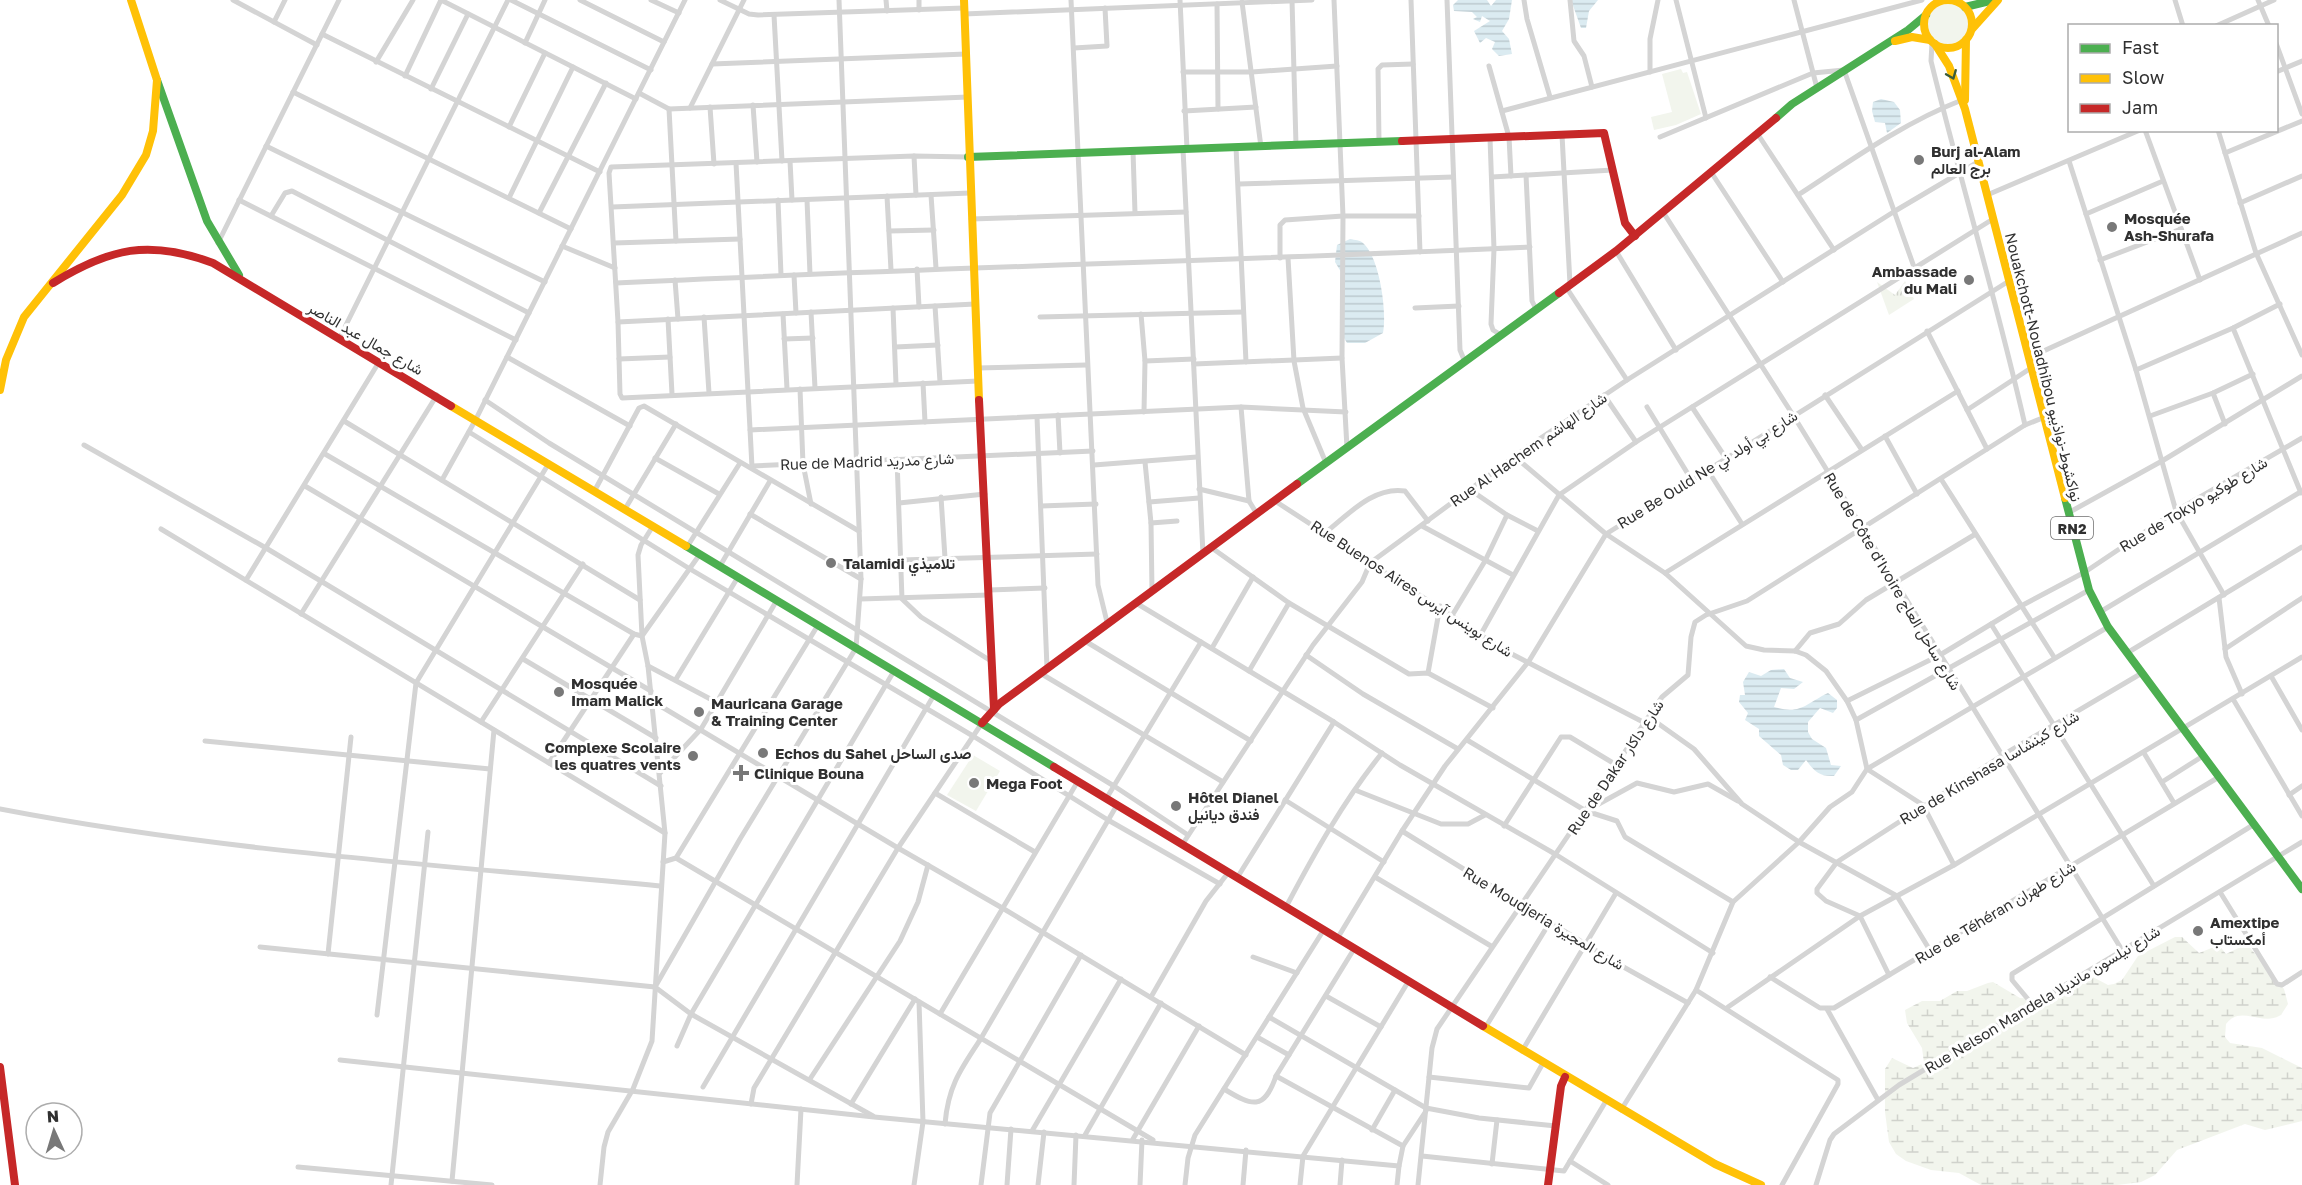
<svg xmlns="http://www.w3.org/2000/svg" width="2302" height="1185" font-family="'Golos Text',Vazirmatn,sans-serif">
<defs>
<pattern id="wetland-marsh" width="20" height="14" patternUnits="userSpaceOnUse" patternTransform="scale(1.5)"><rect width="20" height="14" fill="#f2f5ed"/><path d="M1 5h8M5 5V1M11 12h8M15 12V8" fill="none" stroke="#d0d2cc"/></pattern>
<pattern id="park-tufts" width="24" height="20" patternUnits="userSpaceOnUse" patternTransform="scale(1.5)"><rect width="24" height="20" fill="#f2f5ed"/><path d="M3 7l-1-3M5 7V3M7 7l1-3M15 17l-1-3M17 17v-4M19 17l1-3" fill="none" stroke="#d0d2cc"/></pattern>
<pattern id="water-rules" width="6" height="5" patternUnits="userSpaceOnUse" patternTransform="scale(1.5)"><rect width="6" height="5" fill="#dbebf1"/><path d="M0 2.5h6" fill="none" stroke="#bccacf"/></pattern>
</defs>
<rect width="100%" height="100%" fill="#fff"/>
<!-- grass -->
<g fill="#f2f5ed">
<circle cx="1949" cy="24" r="22"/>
<path d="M1681 69 1683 73 1687 72 1701 114 1676 125 1654 130 1651 117 1672 112 1662 74Z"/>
<path d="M973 755 1000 771 976 811 947 795Z"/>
</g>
<!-- wetland -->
<path fill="url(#wetland-marsh)" d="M2175 937H2182L2199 953 2219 945 2226 954 2247 944 2284 989 2288 1004 2281 1015C2262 1027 2241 1004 2226 1024L2225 1037 2230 1043 2262 1048 2302 1068V1121L2265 1130 2245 1124 2177 1150 2155 1175 2141 1182 2117 1185H1981L1959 1173 1931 1170 1906 1161 1896 1154 1889 1142 1885 1112V1069L1892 1058 1913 1068 1924 1063 1922 1048 1907 1023 1905 1010 1922 1001H1940L1957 991H1967L1988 983 1993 982 2020 998 2040 999 2083 976H2091L2108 985 2114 984 2122 980 2138 956Z"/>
<!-- park -->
<path fill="url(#park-tufts)" d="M1905 281 1914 299 1889 315 1877 282 1895 295Z"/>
<!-- water -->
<g fill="url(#water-rules)">
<path d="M1458 0H1487L1491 6 1496 0H1512L1509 19 1502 31 1509 39 1512 54 1499 56 1492 49 1495 42 1486 38 1480 43 1474 31 1490 21 1482 16 1480 22 1473 19 1477 17 1472 12 1454 11 1453 5Z"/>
<path d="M1571 0H1598L1589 11 1586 28H1581Z"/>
<path d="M1881 99 1894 102 1900 110 1901 123 1887 133 1885 123 1875 122 1872 111 1873 102Z"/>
<path d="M1350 239C1355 240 1360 240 1363 243 1380 258 1387 312 1383 333L1365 343H1347L1343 336 1341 272 1335 262 1337 245Z"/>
<path d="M1784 669 1790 678 1803 682 1794 689 1781 688 1774 707C1801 715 1805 704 1828 693L1837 700V708L1833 713 1820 708 1808 722V732L1812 739 1826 748 1831 765 1841 766 1834 776C1820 777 1814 771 1806 760L1798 770H1791L1783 765 1781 755 1759 736V729L1745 720 1748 713 1739 702 1740 695H1745L1743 682 1749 672 1761 676 1771 670Z"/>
</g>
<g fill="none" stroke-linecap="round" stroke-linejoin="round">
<!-- street -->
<g stroke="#d4d4d4" stroke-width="5">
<path d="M233 0 317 45"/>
<path d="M441 0 636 99"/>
<path d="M511 0 651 70"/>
<path d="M580 0 664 42"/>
<path d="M651 0 679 13"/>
<path d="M720 0 749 14 758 15 964 8"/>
<path d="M886 0 887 11"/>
<path d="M919 0V10"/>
<path d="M1071 0 1098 585 1107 622"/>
<path d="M1180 0 1187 149"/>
<path d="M1292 0 1296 145"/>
<path d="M1334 0 1343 216 1342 358 1347 448"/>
<path d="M1411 0 1420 252"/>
<path d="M1447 0 1460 350 1465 362"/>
<path d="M1524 0 1527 19 1550 97"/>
<path d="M1570 0 1574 41 1584 56 1592 87"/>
<path d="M1676 0 1706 118"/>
<path d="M1794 0 1817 88"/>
<path d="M2175 0 2183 26"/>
<path d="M2258 0 2269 26"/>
<path d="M1242 2 1261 147"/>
<path d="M1217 4 1218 109"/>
<path d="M964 14 1312 0"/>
<path d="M774 15 782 161"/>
<path d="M274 22 285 0"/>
<path d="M2216 26 2274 0"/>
<path d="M322 34 600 172"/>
<path d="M525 43 545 0"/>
<path d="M1932 43 1931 61C1961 183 1997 302 2025 425"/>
<path d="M2276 43 2302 114"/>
<path d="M1074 48 1107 46 1105 8"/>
<path d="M376 62 413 0"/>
<path d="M712 64 966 54"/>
<path d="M1489 66 1509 137 1511 176"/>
<path d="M1183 72H1252L1337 66"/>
<path d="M1650 72V39L1658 0"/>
<path d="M2276 72 2302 61"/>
<path d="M405 76 441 0"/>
<path d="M431 89 468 14"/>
<path d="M293 92 571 229"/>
<path d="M639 93 669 109 968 97"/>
<path d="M753 105 757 162"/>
<path d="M710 107 714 164"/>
<path d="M690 108 744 0"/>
<path d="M669 109 676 241"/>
<path d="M1184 111 1256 107"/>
<path d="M1502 111 1922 0"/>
<path d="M509 127 545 53"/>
<path d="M2145 130 2200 280"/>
<path d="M2218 130 2256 253 2302 355"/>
<path d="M1757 133 1834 250"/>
<path d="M1562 135 1570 284"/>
<path d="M1660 137 1813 73 1844 70 1914 267"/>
<path d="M1490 138 1494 249 1491 324 1493 330 1501 335"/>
<path d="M1379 142 1378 69 1382 65 1413 64"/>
<path d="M266 146 545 282"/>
<path d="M1236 147 1246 362"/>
<path d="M1183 149 1203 554"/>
<path d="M1133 151 1135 213"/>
<path d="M2225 153 2302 121"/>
<path d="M914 156 916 195"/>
<path d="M968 157 914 156 611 167 609 173 618 322 620 394 622 398 978 381"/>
<path d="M790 161 792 200"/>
<path d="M2069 161 2136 370 2176 511 2224 595"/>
<path d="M736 163 752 467"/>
<path d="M1711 172 1783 282"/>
<path d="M1526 175 1532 301 1536 309"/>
<path d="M1492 177 1613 170"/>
<path d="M1239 184 1453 177"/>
<path d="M931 195 936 268"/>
<path d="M1798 195C1850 161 1903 123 1962 100"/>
<path d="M1987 195 2140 130"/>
<path d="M887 196 891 270"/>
<path d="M509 198 573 67"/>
<path d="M239 200 516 340"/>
<path d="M778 200 781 275"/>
<path d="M807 200 810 274"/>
<path d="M2240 203 2302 176"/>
<path d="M612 207 970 193"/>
<path d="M1663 212 1793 415 2122 950"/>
<path d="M539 213 606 83"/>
<path d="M2086 214 2163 181"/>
<path d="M271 216 285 193 292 191 529 313"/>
<path d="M971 219 1186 212"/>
<path d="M889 231 934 230"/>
<path d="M218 243 339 0"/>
<path d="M614 243 740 239"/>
<path d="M562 246 615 268"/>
<path d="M1616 251 1676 350"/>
<path d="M1280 258V225L1285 220 1343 216H1419"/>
<path d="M1288 258 1294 361 1303 408 1326 463"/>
<path d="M2100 260 2181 229"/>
<path d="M917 269 919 307"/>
<path d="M794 275 796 313"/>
<path d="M675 280 678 319"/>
<path d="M616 283C921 268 1225 261 1530 247"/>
<path d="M1566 287 1627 380"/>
<path d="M935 306 940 382"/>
<path d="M893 308 896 384"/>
<path d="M1415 308 1459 306"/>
<path d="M811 312 815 388"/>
<path d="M783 314 787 389"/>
<path d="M1141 314 1145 361 1144 412"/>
<path d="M704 317 709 393"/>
<path d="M1040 317 1243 312"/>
<path d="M668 319 672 394"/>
<path d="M618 322 975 304"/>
<path d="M2233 328 2301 493"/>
<path d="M1927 331 1987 449"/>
<path d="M339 339 508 0"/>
<path d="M784 339 813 338"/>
<path d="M895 347 938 345"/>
<path d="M507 357 630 426"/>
<path d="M2028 358 2302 233"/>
<path d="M619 359 670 357"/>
<path d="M1145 361 1194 359"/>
<path d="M1194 364 1342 358"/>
<path d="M978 368 1086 365"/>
<path d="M2136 370 2233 328 2280 304"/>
<path d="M923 383 925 422"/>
<path d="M800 389 803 464 811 504"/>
<path d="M2213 393 2225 424"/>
<path d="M1604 395 1636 442"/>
<path d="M1825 395 1862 450"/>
<path d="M485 400 549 443 1114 786 1188 835"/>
<path d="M1241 407 1249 501 1257 514"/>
<path d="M1647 407 1691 479"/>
<path d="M1692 407 1725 457"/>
<path d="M1967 410 2031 368"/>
<path d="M1058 415 1060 453"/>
<path d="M2150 416 2213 393 2253 374"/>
<path d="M1037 417 1047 668"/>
<path d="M344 421 640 600"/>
<path d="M750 430 1241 407 1346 412"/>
<path d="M469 432 690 569 973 736 1108 820 1220 884"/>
<path d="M1885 436 1917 494"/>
<path d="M84 445 266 548 661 786"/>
<path d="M325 454 634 634 642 636 700 554"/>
<path d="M1514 456 1606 534 1665 573 1746 646 1764 650 1795 651 1806 655 1826 671 1847 701 1856 720 1867 769 1852 792 1830 807 1799 842 1733 902 1696 990 1621 1110"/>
<path d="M655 458 719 494"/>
<path d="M897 459 902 599 921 617 991 661"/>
<path d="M1145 462 1151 523 1152 591"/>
<path d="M1094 465 1197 457"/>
<path d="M752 466 1093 451"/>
<path d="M1707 469 1742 524"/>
<path d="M1941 479 2054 657"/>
<path d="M442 480 476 419 685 0"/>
<path d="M305 486 651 691"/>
<path d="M1199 489 1249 501"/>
<path d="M595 490 639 408 644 406 859 531"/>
<path d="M941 497 945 558"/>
<path d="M1275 501 1504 650 1645 723"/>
<path d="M1149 502 1199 498"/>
<path d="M899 503 985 494"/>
<path d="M1041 506 1096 504"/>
<path d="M625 509 676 424"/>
<path d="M2068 513 2162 461 2302 376"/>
<path d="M750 514 861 579"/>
<path d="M1507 515 1538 531"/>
<path d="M1151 523 1177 521"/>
<path d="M1422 526 1513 575"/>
<path d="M161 529 665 833"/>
<path d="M1325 533C1348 515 1373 486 1405 491L1428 521"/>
<path d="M687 547 740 463"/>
<path d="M1212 548 1289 603 1249 671"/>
<path d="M901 560 1097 554"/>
<path d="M720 566 770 481"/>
<path d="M1665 573 1958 391"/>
<path d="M246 580 379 362"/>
<path d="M989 590 1045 588"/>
<path d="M2219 598 2226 657 2242 694"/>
<path d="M860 599 989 595"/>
<path d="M1136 603 1334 722 1400 765 1555 854 1713 953"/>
<path d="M1289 603 1409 674 1428 673 1493 708"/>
<path d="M2100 612 2302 491"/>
<path d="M301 614 437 395"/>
<path d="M1453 614 1485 561 1507 515 1469 489"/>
<path d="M1991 624 2154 886"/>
<path d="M1481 634 1559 495 1636 442 1993 219"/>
<path d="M1085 641 1251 741"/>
<path d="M1212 648 1253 577"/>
<path d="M2225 649 2302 598"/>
<path d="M1795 651 1810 633 1839 624 1866 600 1974 535"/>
<path d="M2127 653 2302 547"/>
<path d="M1306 655 1363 694 1458 749"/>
<path d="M523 659 656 738"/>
<path d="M648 666 716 702"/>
<path d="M1040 673 1223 782"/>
<path d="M1428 673 1440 606"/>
<path d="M2271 676 2302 730"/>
<path d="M676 679 738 577"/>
<path d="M2233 699 2302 816"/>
<path d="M652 701 898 848 754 1088 751 1104"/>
<path d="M1847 701 1940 655 2021 606 2085 572 2176 511 2302 438"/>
<path d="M1649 717 1694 749 1742 804 1799 842 1897 896 1931 952"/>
<path d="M1856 720 2089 590"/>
<path d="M481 722 583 564"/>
<path d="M982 723 898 848 1004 909 1246 1055"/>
<path d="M1467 740 1586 811 1617 821 1625 837 1733 902"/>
<path d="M205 741 490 769"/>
<path d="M2144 753 2174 803"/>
<path d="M549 763 634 634"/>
<path d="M660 773 701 729 777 600"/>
<path d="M2162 782 2203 756"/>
<path d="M1355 790 1441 824H1468L1485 815"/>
<path d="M935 793 1035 852"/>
<path d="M2289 795 2302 786"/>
<path d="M1106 799 1201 642"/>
<path d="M1285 800 1384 862"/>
<path d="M0 809C218 851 440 865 660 886"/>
<path d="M1586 811 1637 783 1674 792 1708 784 1738 801"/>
<path d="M1504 826 1561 737H1570L1618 766"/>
<path d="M1402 831 1611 960 1688 1003"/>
<path d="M1182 845 1313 645 1362 582 1370 563 1529 446 1627 380 1895 211 1978 162"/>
<path d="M676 858 1153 1140"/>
<path d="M663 862 676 858 818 625"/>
<path d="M1954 865 1923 805 1867 769 2108 627"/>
<path d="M1375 877 1491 946"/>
<path d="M1237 878 1334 722"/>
<path d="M2220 892 2277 984 2282 985 2302 972"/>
<path d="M1286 907C1314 854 1344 800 1382 753"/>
<path d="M1337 939 1402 831 1445 766 1529 661 1606 534 2009 281"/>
<path d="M260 947 655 987 691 1014 873 1116"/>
<path d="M328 954 351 737"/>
<path d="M1253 957 1297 973"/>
<path d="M1889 975 1860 916 1826 901 1817 893V889L1837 862 2003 755 2142 673"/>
<path d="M1770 977 1820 1008H1834L2219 777"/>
<path d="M655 987 740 839 856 648 861 579 839 0"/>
<path d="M1696 990 1838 1080V1084L1782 1185"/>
<path d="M1326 996 1381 1027"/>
<path d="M1151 997 1206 901 1228 873"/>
<path d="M2032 1004 2012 980V974L2253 825"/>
<path d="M1728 1007 1860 916 1954 865 2302 657"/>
<path d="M1827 1009 1878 1100"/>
<path d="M940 1014 1078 781"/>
<path d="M377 1015 416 683 549 463"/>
<path d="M1269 1017 1426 1108 1479 1118 1556 1126"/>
<path d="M1485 1028 1550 922"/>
<path d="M1257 1037 1289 1055"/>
<path d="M677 1046 691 1014 894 671"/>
<path d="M1522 1051 1616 893"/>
<path d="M340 1060 874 1117 1399 1166 1403 1146 1426 1111"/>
<path d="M1276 1076 1403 1146"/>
<path d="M1429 1077 1529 1088 1543 1063"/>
<path d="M810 1079 900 941 918 902 928 865"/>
<path d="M703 1087 934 695"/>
<path d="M1224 1089C1252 1106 1264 1111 1276 1076L1354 949"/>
<path d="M851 1104 915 999"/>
<path d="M945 1124C948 1087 960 1070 980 1040L1117 805"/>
<path d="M1372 1130 1395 1090"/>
<path d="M1032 1131 1121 979"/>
<path d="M1085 1135 1161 1003"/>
<path d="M1133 1139 1199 1026"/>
<path d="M1422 1156 1564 1171 1606 1101"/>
<path d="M1570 1161 1608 1185"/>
<path d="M1492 1164 1497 1120"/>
<path d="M298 1167 492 1185"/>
<path d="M452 1181 494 730"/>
<path d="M391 1185 428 832"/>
<path d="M600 1185 604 1147 608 1132 633 1089 652 1041 665 833 648 666 642 636 638 555 641 545 653 526"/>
<path d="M797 1185 801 1109"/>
<path d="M914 1185 923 1122 919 1002"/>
<path d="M981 1185 990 1113 1081 955"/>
<path d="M1007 1185 1011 1129"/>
<path d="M1038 1185 1044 1132"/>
<path d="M1074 1185 1076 1135"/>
<path d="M1140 1185 1142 1140"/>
<path d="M1185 1185 1188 1158 1195 1135 1323 931"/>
<path d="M1243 1185 1246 1150"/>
<path d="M1300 1185 1303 1156 1408 982"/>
<path d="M1340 1185 1342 1160"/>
<path d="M1397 1185 1399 1166"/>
<path d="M1418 1185 1432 1048 1437 1029 1662 697 1688 675 1691 637 1695 622 1706 615 1747 601 2025 425 2045 417"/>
<path d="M1816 1185 1830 1140 1834 1134 1899 1085 2302 842"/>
</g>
<!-- fast -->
<g stroke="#4caf50" stroke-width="8">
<path d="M1965 7 1994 0"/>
<path d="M157 80 207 221 239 275"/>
<path d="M1776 118 1792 104 1908 30 1926 15"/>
<path d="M968 157 1402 141"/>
<path d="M1297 484 1559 293"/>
<path d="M2065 498 2089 590 2108 627 2302 889"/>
<path d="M686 546 1054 767"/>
</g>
<!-- slow -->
<g stroke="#ffc107" stroke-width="8">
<circle cx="1948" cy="24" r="24"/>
<path d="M964 0 979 400"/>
<path d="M1972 29 1998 0"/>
<path d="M1895 41 1912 37 1930 40"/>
<path d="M1935 44 1949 66 1965 109 2065 498"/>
<path d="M1965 100 1966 40"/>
<path d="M0 390 6 360 24 317 122 195 146 155 153 131 157 80 131 0"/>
<path d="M451 406 686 546"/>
<path d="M1483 1026 1715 1164 1761 1185"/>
</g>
<!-- jam -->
<g stroke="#c62828" stroke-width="8">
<path d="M1402 141 1604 133 1625 223 1635 236"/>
<path d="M53 283C110 248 149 239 213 263L451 406"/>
<path d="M1559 293 1616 251 1776 118"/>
<path d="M979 400 994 709"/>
<path d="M982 723 999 704 1297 484"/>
<path d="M1054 767 1483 1026"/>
<path d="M0 1067 15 1185"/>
<path d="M1548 1185 1561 1086 1565 1077"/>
</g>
</g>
<!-- one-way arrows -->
<defs><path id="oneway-chevron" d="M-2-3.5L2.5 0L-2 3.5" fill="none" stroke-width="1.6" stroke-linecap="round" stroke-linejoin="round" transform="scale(1.5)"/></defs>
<use stroke="#3a5c3b" href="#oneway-chevron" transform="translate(1952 75) rotate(68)"/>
<!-- markers -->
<g fill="#787878" stroke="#fff" stroke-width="2">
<circle cx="1919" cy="160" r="6"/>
<circle cx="2112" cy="227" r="6"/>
<circle cx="1969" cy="280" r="6"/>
<circle cx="831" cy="563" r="6"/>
<circle cx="559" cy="692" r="6"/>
<circle cx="699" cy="712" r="6"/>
<circle cx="763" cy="753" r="6"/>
<circle cx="693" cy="756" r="6"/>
<path d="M738 764h6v6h6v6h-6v6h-6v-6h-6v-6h6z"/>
<circle cx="974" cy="783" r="6"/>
<circle cx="1176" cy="806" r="6"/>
<circle cx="2198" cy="931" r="6"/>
</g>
<g text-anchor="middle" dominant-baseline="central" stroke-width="6" stroke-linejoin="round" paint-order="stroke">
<!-- shield labels -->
<rect fill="#fff" stroke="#6e6e6e" stroke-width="1.5" x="2051" y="517" width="42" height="22" rx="4.5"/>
<g font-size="14" font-weight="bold" fill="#303030">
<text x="2072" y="528">RN2</text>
</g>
<!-- poi labels -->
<g font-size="15" font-weight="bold" fill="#303030" stroke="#fff" text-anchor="start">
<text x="1931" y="151">Burj al-Alam<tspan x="1931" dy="17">برج العالم</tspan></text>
<text x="2124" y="218">Mosquée<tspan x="2124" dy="17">Ash-Shurafa</tspan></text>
<text x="1957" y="271" text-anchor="end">Ambassade<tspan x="1957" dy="17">du Mali</tspan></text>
<text x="843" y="563">Talamidi تلاميذي</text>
<text x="571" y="683">Mosquée<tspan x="571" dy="17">Imam Malick</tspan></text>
<text x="711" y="703">Mauricana Garage<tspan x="711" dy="17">&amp; Training Center</tspan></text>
<text x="681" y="747" text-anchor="end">Complexe Scolaire<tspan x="681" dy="17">les quatres vents</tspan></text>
<text x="775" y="753">Echos du Sahel صدى الساحل</text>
<text x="754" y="773">Clinique Bouna</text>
<text x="986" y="783">Mega Foot</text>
<text x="1188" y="797">Hôtel Dianel<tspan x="1188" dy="17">فندق ديانيل</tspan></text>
<text x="2210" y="922">Amextipe<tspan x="2210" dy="17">أمكستاب</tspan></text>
</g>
<!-- street labels -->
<g font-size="15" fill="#303030" stroke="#fff">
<text transform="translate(366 338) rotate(30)">شارع جمال عبد الناصر</text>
<text transform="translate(2044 367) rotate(76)">Nouakchott-Nouadhibou نواكشوط-نواذيبو</text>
<text transform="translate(1528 449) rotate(-35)">Rue Al Hachem شارع الهاشم</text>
<text transform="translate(867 461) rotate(-2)">Rue de Madrid شارع مدريد</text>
<text transform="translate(1707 469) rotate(-32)">Rue Be Ould Ne شارع بي أولد ني</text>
<text transform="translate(2193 504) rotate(-31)">Rue de Tokyo شارع طوكيو</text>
<text transform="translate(1893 581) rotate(59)">Rue de Côte d'Ivoire شارع ساحل العاج</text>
<text transform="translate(1412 588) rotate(33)">Rue Buenos Aires شارع بوينس آيرس</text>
<text transform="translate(1615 767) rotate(-56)">Rue de Dakar شارع داكار</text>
<text transform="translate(1989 767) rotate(-31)">Rue de Kinshasa شارع كينشاسا</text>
<text transform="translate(1995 912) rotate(-31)">Rue de Téhéran شارع طهران</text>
<text transform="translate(1544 918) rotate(31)">Rue Moudjeria شارع المجيرة</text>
<text transform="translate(2042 999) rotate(-31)">Rue Nelson Mandela شارع نيلسون مانديلا</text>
</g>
</g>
<!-- legend -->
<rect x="2068" y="24" width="210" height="108" fill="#ffffff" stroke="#acacac" stroke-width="1.5"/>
<rect x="2080" y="44" width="30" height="9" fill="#4caf50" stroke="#acacac" stroke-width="1.5"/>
<text x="2122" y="54" font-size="18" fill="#303030">Fast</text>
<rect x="2080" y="74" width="30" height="9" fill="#ffc107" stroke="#acacac" stroke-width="1.5"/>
<text x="2122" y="84" font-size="18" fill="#303030">Slow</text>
<rect x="2080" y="104" width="30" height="9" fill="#c62828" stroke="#acacac" stroke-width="1.5"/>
<text x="2122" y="114" font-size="18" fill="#303030">Jam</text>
<!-- north arrow -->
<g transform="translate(54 1131) rotate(356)"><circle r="28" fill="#ffffff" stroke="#acacac" stroke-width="1.5"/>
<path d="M0-4.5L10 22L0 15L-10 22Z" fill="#787878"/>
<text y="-9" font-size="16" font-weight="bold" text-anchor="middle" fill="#303030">N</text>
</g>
</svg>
